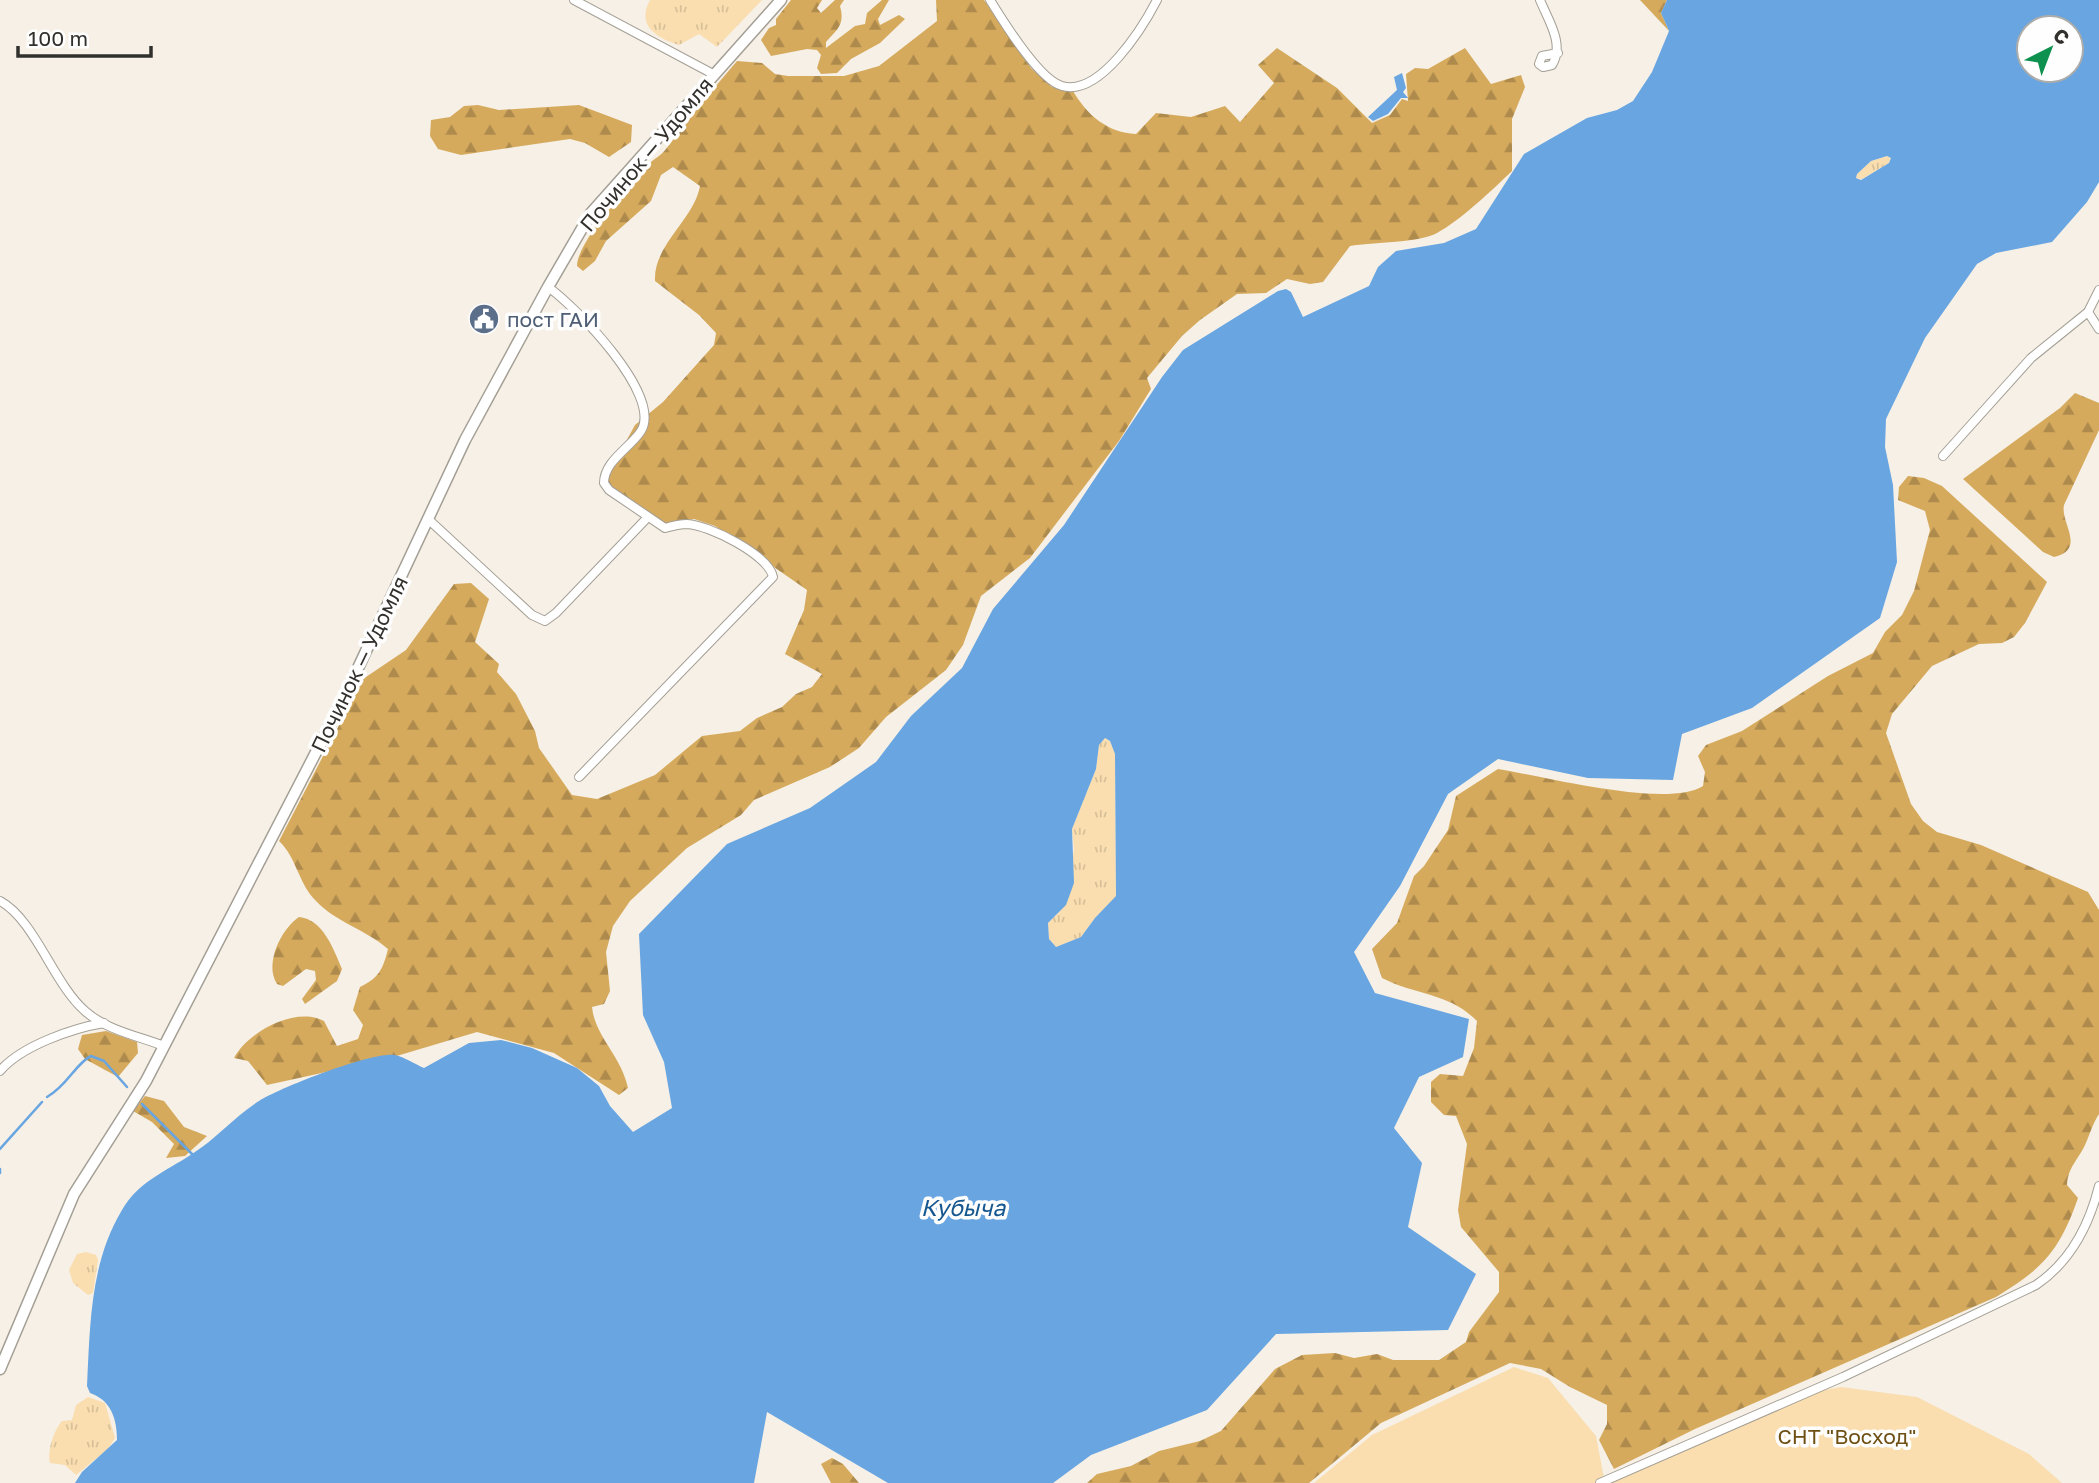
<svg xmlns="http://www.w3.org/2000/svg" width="2099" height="1483" font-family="'Golos Text',sans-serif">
<defs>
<pattern id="grass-tufts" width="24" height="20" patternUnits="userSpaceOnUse" patternTransform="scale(1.75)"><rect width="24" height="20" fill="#fadeb0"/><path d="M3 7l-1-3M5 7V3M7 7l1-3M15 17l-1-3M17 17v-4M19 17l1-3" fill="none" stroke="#d7bf98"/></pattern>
<pattern id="forest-firs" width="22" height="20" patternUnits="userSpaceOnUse" patternTransform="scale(1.75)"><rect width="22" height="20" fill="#d6aa5d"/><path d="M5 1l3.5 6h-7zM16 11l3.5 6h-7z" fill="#ae8b4d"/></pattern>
</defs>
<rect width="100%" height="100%" fill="#f6f0e6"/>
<!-- grass -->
<g fill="url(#grass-tufts)">
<path d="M650 0H762L717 47 699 34 679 45C656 38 636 25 650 0Z"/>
<path d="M1887 156 1891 158 1889 163 1862 179 1856 178 1857 174 1871 161Z"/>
<path d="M1105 738 1110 741 1115 754 1116 897 1095 918 1081 937 1056 947 1049 939 1048 923 1062 909 1074 850 1072 829 1096 769 1099 745Z"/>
<path d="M86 1252 96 1255 98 1260 93 1293 88 1295 73 1283 69 1270 77 1254Z"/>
<path d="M88 1397 105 1403 115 1438 108 1449 76 1475 65 1465 50 1463C47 1451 54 1430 62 1421L72 1420 76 1405Z"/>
</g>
<!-- forest -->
<g fill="url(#forest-firs)">
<path d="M791 0H822L817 8 821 13 835 0H844L840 6C845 24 838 29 826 42V48L855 26 865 24 867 13 882 0H889L878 19 880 25 899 15 905 19 880 43 851 59 837 73 821 74 817 68 821 55 817 50 807 49 771 56 761 40 769 28 776 25V19Z"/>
<path d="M936 0H984L1031 68 1052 87 1073 91C1087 115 1108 133 1136 134L1156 113 1191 117 1225 106 1240 122 1274 83 1258 65 1277 48 1337 88 1372 123 1390 115 1402 99 1408 101 1406 74 1415 68 1428 69 1465 48 1491 84 1521 75 1525 87 1512 119V171C1492 190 1461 220 1437 233 1419 243 1373 242 1350 246L1323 282 1310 284 1287 279 1266 293 1237 294 1200 320 1182 336 1147 378 1151 389 1119 441 1030 558 981 596 963 645 946 670 886 717 859 748 830 767 754 800 741 815 687 848 630 901 613 926 606 952 610 991 604 1004 592 1007C595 1037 621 1055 628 1088L619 1095 554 1053 477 1032 390 1058 267 1085 248 1061 234 1058C248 1032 295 1006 324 1021L337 1046 358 1039 363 1025 353 1010 360 987C379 978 383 969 388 949 365 929 337 923 316 901 298 883 297 858 279 841L363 679 406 650 454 584 471 583 489 599 475 642 499 664 497 672 516 694 535 731 539 748 572 795 597 799 655 775 702 736 740 731 757 718 782 707 796 694 812 687 822 674 785 654 804 610 807 590 715 526 694 519 661 525 611 489 606 478 635 425 663 402 714 345 716 333 699 315 655 281C653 245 694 220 700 186L673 167 661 175 651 201 606 241 595 261 583 271 577 266C577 242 631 181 650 163 655 158 662 155 666 149 689 119 712 90 737 61L762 63 775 74 788 76H844L879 66 937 21Z"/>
<path d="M1640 0H1667L1661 13 1669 31Z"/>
<path d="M478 105 499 110 579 105 632 125 631 142 609 157 585 143 570 139 461 155 438 149 430 136 431 120 450 117 464 106Z"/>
<path d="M2075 393 2099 403V430L2064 505C2060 523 2087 549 2054 557L2043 552 1963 479 2060 408Z"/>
<path d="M1908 476 1924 478 1942 486 2047 582 2025 623 2014 637 2002 643 1979 644 1932 666 1892 714 1886 733 1911 804 1923 821 1937 832 1981 845 2088 892 2099 910V1114C2092 1125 2090 1134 2085 1145 2078 1160 2068 1167 2067 1185L2078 1198C2060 1250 2043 1269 1996 1297L1695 1429 1614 1469 1599 1440 1607 1424V1405L1570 1387 1541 1369 1510 1363 1381 1423 1309 1483H1087L1097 1474 1131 1466 1159 1451 1200 1441 1221 1431 1275 1369 1302 1355 1335 1353 1354 1358 1377 1354 1393 1360H1439L1466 1342 1469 1332 1499 1292V1272L1461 1227 1458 1210 1467 1144 1456 1116 1444 1115 1431 1102V1082L1440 1074 1463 1076 1474 1048 1477 1021C1450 993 1415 995 1382 978L1372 949 1397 923 1414 876 1424 866 1448 830 1456 796 1498 769C1543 776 1667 809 1703 786L1705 772 1698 756 1706 745 1742 731 1828 676 1873 653 1885 632 1902 615 1914 591 1930 530 1925 511 1898 500 1899 487Z"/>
<path d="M299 917C323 919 334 950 342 969L337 981 305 1004 302 999 316 980 315 971 306 969 283 986 277 984C264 964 281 929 299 917Z"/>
<path d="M106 1031 137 1042 138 1053 118 1077 85 1059 78 1049 82 1035Z"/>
<path d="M145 1096 164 1101 184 1127 207 1136 185 1156 166 1158 174 1144 152 1122 133 1111Z"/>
<path d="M832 1458 843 1464 859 1483H831L821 1464Z"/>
</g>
<!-- garden -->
<g fill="#fadeb0">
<path d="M1514 1367 1548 1378 1596 1436 1605 1483H1314L1372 1435Z"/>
<path d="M1841 1387 1917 1397 2029 1454 2062 1483H1608L1807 1393Z"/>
</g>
<!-- water -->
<g fill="#68a5e1" fill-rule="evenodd">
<path d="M1667 0H2099V182L2087 202 2052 242 1996 253 1977 264 1925 338 1886 419 1885 447 1893 485 1897 562 1880 618 1752 708 1682 734 1673 780 1588 778 1498 759 1448 794 1400 886 1354 952 1375 993 1469 1019 1463 1057 1419 1077 1394 1128 1422 1163 1408 1227 1476 1274 1448 1330 1276 1334 1207 1410 1091 1455 1053 1483H888L767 1412 754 1483H75L82 1472 117 1440C117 1419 111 1400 90 1393L87 1386C90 1326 90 1263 122 1210 139 1181 165 1172 192 1154 216 1139 235 1116 259 1101 279 1088 373 1051 395 1055 404 1057 415 1064 424 1068L469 1043 501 1040 532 1048 577 1068 599 1086 610 1106 633 1132 672 1108 664 1062 643 1015 639 934 727 844 810 808 876 762 911 716 962 668 993 609 1064 525 1162 377 1183 350 1278 291 1286 289 1291 292 1303 317 1369 286 1378 267 1396 251 1444 243 1476 229 1524 154 1587 118 1617 110 1633 101 1652 72 1669 31 1661 13ZM2029 28H2071V70H2029ZM1887 156 1891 158 1889 163 1861 180 1856 178 1857 174 1871 161ZM1105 738 1110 741 1115 754 1116 896 1095 918 1081 937 1056 947 1049 939 1048 923 1066 905 1074 883 1072 829 1096 769 1099 745Z"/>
<path d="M1402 73 1406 88 1403 92 1408 98H1401L1388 114 1373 121 1368 117 1397 90 1394 77Z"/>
</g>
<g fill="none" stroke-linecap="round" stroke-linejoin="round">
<!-- stream -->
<g stroke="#68a5e1" stroke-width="2.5">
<path d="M47 1097C67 1086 76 1063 91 1056L104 1061 127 1087"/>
<path d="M142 1104 192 1154"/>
<path d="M0 1149 42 1102"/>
<path d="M0 1169V1173"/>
</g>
<!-- street casing -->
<g stroke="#a49f95" stroke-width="10">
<g id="street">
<path d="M574 0 713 74"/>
<path d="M990 0C1003 21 1039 80 1062 86 1100 97 1143 27 1157 0"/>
<path d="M1540 0C1548 20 1565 44 1552 65L1543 67 1539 64 1542 56 1558 53"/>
<path d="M548 287C575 306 663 395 641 431 630 448 604 461 604 483L609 490 665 528C672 526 680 524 687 524 709 525 769 555 773 577L579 777"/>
<path d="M2099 290 2088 312 2099 329"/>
<path d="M1943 456 2031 358 2088 312"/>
<path d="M428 519 532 615 545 621 556 613 648 517"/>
<path d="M0 901C35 920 53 983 85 1011 106 1030 138 1036 164 1046"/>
<path d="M0 1071C21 1046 73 1028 104 1023"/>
<path d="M1600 1483 1843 1377 2036 1285C2070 1262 2089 1226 2099 1186"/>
</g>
</g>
<!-- secondary casing -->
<g stroke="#a49f95" stroke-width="13">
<path id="secondary" d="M0 1369 74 1194 146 1081 343 700 465 440 548 287 591 213 781 0"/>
</g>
<!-- street -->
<use href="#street" stroke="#fff" stroke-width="8"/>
<!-- secondary -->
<use href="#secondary" stroke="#fff" stroke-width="10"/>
</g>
<!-- icons -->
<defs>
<g id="civic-disc" transform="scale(1.575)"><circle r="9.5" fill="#5c6f8a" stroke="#fefefe"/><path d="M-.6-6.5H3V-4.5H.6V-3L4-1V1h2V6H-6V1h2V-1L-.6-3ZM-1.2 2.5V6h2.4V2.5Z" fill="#fff"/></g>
</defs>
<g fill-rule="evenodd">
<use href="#civic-disc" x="484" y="319"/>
</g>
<g text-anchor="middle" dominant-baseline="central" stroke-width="7" stroke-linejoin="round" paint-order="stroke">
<!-- street labels -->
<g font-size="21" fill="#32302c" stroke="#fefefe">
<text transform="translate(646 154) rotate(-50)">Починок — Удомля</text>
<text transform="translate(359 664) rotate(-64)">Починок — Удомля</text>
</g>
<!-- service labels -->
<g font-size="21" fill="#4e5e75" stroke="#fefefe" text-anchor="start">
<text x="507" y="319">пост ГАИ</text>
</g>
<!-- park labels -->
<g font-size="21" fill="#6e5015" stroke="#fefefe">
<text x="1847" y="1436">СНТ "Восход"</text>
</g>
<!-- water labels -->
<g font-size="23" font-style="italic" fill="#15578e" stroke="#fefefe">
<text x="963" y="1207">Кубыча</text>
</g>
</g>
<!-- north arrow -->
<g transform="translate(2050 49) rotate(42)"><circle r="33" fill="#fefefe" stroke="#acacaa" stroke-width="2"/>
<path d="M0-5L12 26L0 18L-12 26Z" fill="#0e914e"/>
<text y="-10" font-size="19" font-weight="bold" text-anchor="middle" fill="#32302c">С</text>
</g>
<!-- scale -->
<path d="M18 46v10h133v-10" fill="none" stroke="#32302c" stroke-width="3.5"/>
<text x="28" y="46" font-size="21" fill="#32302c" stroke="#fefefe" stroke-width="5" paint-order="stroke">100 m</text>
</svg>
